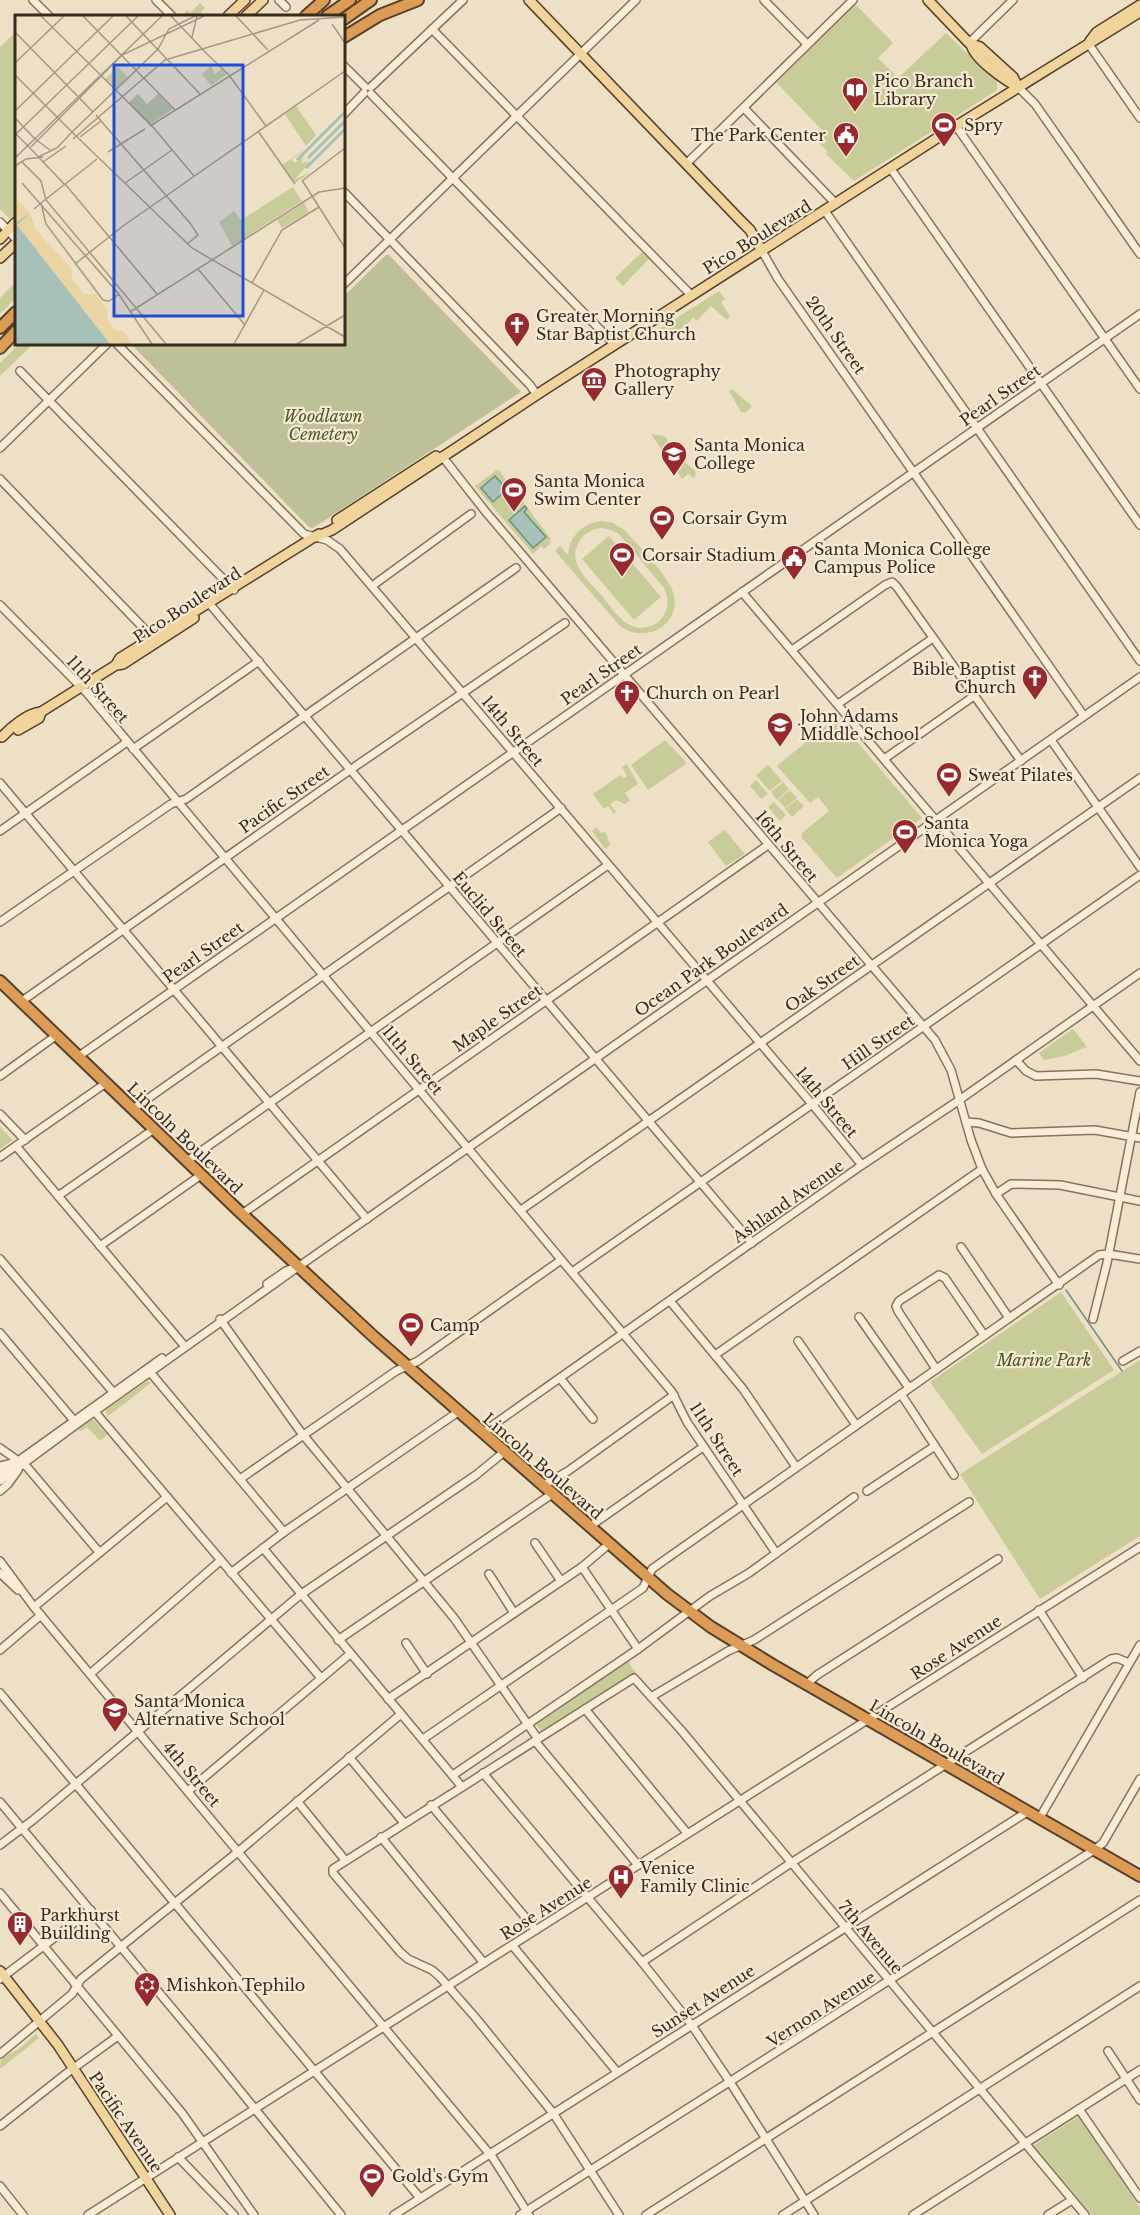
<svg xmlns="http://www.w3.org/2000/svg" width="1140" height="2215" font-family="'Libre Baskerville',serif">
<rect width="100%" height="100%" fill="#eee0c4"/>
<!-- green -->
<g fill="#c8cc98" fill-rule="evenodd">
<path d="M200 3 205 8 201 12 205 16 182 15 188 10 190 13Z"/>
<path d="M855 4 893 43 878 58 898 78 946 33 997 81V90L854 181 826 154 827 151 814 138 822 130 776 82Z"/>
<path d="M16 32V212L10 219 0 209V47Z"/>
<path d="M642 252 649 259 623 286 615 278Z"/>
<path d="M16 282V298L0 314V298Z"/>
<path d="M719 291 725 299 721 302 730 316 727 320 711 306 697 321 693 318 674 337H671L661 328Z"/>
<path d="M19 344H33L0 376V363Z"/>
<path d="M732 389 752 406 745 413 741 412 729 391Z"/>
<path d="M651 434 665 436 673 451 682 461 673 466Z"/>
<path d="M685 462 696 472 694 478 688 474 682 479 675 469Z"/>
<path d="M498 469 551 539 549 541 551 543 544 549 541 546 533 554 475 486Z"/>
<path d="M602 521 613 523 623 529C635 541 669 577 673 592 683 625 645 645 620 626L555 551 560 546 568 555C570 536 582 523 602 521ZM602 528 611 530 619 534 664 588C669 598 669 609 662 618 655 627 643 630 632 626 620 621 611 607 603 597 590 582 566 563 579 542 584 533 592 529 602 528Z"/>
<path d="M609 536 661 597 634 620 582 559Z"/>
<path d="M836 717 922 818 837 878 802 838V833L829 811 818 797 810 803 777 766Z"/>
<path d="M665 740 685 761 686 764 648 790 631 765Z"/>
<path d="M627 764 638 784 625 793 630 800 625 804 616 800 610 804 616 812 614 814 608 806 604 809 593 794 620 775 624 778 627 776 622 767Z"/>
<path d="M768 765 782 781 770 791 756 775Z"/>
<path d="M756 780 768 794 761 799 750 786Z"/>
<path d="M783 782 789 789 777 800 771 792Z"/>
<path d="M790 790 797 798 785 808 778 800Z"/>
<path d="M797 799 804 806 792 817 785 809Z"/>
<path d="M774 802 786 815 780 821 768 807Z"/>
<path d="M596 827 601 833 605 832 608 837 607 839 611 844 605 849 592 831Z"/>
<path d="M725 830 745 854 726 866 708 842Z"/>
<path d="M1073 1029 1087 1047 1064 1056 1044 1060 1039 1053Z"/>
<path d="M0 1127 13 1140 0 1149Z"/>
<path d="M1061 1292 1114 1370 982 1454 930 1382Z"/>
<path d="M1140 1360V1536L1040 1599 960 1474Z"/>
<path d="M147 1381 151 1383 107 1417 106 1410Z"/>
<path d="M90 1420H94L107 1435 100 1441 87 1427 81 1431 78 1429Z"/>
<path d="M628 1661 636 1673 542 1733 536 1724Z"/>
<path d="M36 2034 39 2038 0 2069 1 2058 19 2049Z"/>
<path d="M1079 2116 1140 2208V2215H1092L1034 2145Z"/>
</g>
<!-- cemetery -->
<path fill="#bec197" d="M386 255H389L521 392 313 528 309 527 131 344H344V296Z"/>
<!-- water -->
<g fill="#a6c1b8" stroke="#6d9085" stroke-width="1.5">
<path d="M495 476 510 493 505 497 502 494 493 502 481 488Z"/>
<path d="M525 506 527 509 524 512 546 537 533 548 509 520Z"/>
</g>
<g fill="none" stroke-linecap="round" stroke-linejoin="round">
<!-- stream -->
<path stroke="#6d9085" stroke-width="1.5" d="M1066 1290 1122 1371"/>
<!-- minor casing -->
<g stroke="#89715a" stroke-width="10">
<g id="minor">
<path d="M33 0 49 16"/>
<path d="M156 0 172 16"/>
<path d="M279 0 286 7"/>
<path d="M764 0 807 44"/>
<path d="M432 29 692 296"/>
<path d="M969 43 1013 0"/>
<path d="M1088 43 1140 118"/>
<path d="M344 66 365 87"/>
<path d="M371 87 463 0"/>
<path d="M1018 87 1035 104 1140 254"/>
<path d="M371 94 615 345"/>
<path d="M744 108 836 204"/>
<path d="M344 114 364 93"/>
<path d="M956 126 1140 389"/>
<path d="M687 163 853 0"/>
<path d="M891 169 1140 525"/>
<path d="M344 192 530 385 537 395"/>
<path d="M825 211 1140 661"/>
<path d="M0 222 16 239"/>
<path d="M762 251 778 279 1084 716"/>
<path d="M344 284 636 0"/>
<path d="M117 344 304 534 327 540 340 549 812 1104 862 1165"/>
<path d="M20 371 234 590"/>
<path d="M0 448 107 344"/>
<path d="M442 456 485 511 935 1040 951 1070 971 1140 982 1169 996 1194 1059 1285"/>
<path d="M0 479 154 639"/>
<path d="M372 586 471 514"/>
<path d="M742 592 1140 1061"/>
<path d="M208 602 752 1243"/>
<path d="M0 605 87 693 672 1392 687 1422 776 1553"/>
<path d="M792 650 885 585 892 582 897 587 1021 761"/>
<path d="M838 704 933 638"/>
<path d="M1051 740 1140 867"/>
<path d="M133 749 259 661"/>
<path d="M884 759 974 696"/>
<path d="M0 783 367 1219"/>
<path d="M0 831 127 742"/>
<path d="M0 922 171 804 186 799 516 568"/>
<path d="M22 1001 350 770 565 623"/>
<path d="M79 1056 1140 314"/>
<path d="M1016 1060 1026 1071 1036 1076 1096 1074 1140 1081"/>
<path d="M0 1076 57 1035"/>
<path d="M133 1109 561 808"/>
<path d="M0 1114 25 1140"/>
<path d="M966 1122 979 1123 1011 1133 1095 1130 1140 1138"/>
<path d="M16 1146 182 1343"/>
<path d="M0 1157 106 1083"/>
<path d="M187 1161 608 865"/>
<path d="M996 1194 1011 1184 1060 1185 1140 1201"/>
<path d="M58 1196 154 1129"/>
<path d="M521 1210 1140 778"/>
<path d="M242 1214 768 845"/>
<path d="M100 1246 201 1175"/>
<path d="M961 1247 1009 1318"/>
<path d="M0 1259 113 1392"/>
<path d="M572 1272 1140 875"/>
<path d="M267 1284 286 1271 296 1267"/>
<path d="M670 1301 743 1389 796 1467"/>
<path d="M859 1317 909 1388"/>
<path d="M220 1319 300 1431 454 1618 538 1739"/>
<path d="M1093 1319 1107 1263 1140 1092"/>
<path d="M0 1333 76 1423"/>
<path d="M798 1341 856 1425"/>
<path d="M715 1355 982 1169"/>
<path d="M1123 1361 1140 1351"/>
<path d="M936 1369 898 1311 896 1306 899 1301 939 1275 945 1278 984 1335"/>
<path d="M150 1372 284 1532"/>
<path d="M560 1378 593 1419"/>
<path d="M901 1394 954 1475"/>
<path d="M95 1412 321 1678"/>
<path d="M483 1434 493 1425 862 1165 955 1103 1140 973"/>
<path d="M0 1448 27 1467 99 1552"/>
<path d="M0 1466 13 1463"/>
<path d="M0 1474 162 1358"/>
<path d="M240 1479 396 1371 418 1361 561 1260"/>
<path d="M0 1481 77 1424 298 1267 1140 677"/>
<path d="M542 1486 568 1471 674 1395"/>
<path d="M0 1491 8 1484 18 1470"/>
<path d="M867 1491 935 1446"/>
<path d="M589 1527 703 1447"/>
<path d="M535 1543 561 1581"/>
<path d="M263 1548 462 1787"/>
<path d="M0 1561 34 1607 493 2158 529 2215"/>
<path d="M582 1567 638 1649"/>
<path d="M0 1573 18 1590"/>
<path d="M231 1573 284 1532 458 1412"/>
<path d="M489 1574 514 1613"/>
<path d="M34 1607 167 1497"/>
<path d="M1039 1610 1083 1678"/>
<path d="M338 1640 552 1494"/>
<path d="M406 1643 427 1674"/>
<path d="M0 1650 41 1615"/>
<path d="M90 1674 220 1561"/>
<path d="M807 1684 817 1675 998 1559"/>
<path d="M0 1693 420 2198"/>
<path d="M651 1697 728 1651 754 1640 969 1502"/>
<path d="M388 1699 582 1567 609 1544"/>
<path d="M585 1709 687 1833"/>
<path d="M423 1739 643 1588 652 1569 666 1559 1099 1255 1108 1254 1140 1259"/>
<path d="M535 1741 638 1865"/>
<path d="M349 1757 404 1823"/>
<path d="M483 1773 642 1962 691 2024 730 2082 814 2215"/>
<path d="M453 1775 638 1649 710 1596 749 1573 854 1497"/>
<path d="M188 1791 350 1654"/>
<path d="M297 1801 345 1860"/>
<path d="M0 1802 212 2056 341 2215"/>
<path d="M431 1805 536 1930"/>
<path d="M1039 1819 1140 1645"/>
<path d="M381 1837 484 1963"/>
<path d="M0 1845 33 1820 300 1595 476 1475 504 1452"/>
<path d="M0 1893 182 2113 254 2215"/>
<path d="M512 1945 617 2072"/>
<path d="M642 1962 791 1863 1111 1659 1117 1658 1129 1663"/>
<path d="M0 1979 91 1910"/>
<path d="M1108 2051 1140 2100"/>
<path d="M0 2054 72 1994 81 1979 239 1851 401 1714"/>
<path d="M1079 2109 1140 2198"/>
<path d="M0 2126 67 2073 118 2036"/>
<path d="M178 2157 234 2215"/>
<path d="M0 2186 23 2215"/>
<path d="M88 2215C439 1993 788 1767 1140 1547"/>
<path d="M394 2215 1027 1812"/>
<path d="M520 2215 1094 1850 1103 1843 1140 1779"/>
<path d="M619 2215 553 2113 475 2017 439 1976 432 1970 408 1959 400 1952 333 1873V1869L634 1678 681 1730 1085 2215"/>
<path d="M646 2215 1140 1900"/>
<path d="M783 2215 1140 1986"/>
<path d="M913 2215 1140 2070"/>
<path d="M1048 2215 1072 2200"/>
</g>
</g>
<!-- major casing -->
<g stroke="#57402e" stroke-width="12">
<g id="major">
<path d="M529 0 740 220 750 230 762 251"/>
<path d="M928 0 969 43 980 47 1013 77 1018 87"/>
<path d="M228 16 245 0"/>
<path d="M246 16 263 0"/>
<path d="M1090 41 1097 32 1140 5"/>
<path d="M971 44C974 59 1005 80 1018 87"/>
<path d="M0 239 16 222"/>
<path d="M0 258 16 243"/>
<path d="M337 520 436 456"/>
<path d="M316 537 332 530 544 390 956 126 1140 12"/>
<path d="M116 665 120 658 319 534"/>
<path d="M18 730 39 718 41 712"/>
<path d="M2 737C11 727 28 713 41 712L116 665 123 664 194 618"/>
<path d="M0 1971 58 2045 170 2215"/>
</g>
</g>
<!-- highway casing -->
<g stroke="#57402e" stroke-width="14">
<g id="highway">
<path d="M306 16 324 0"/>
<path d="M327 16 350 0"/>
<path d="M344 19 371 0"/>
<path d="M344 37 380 15 418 0"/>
<path d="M0 328 16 312"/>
<path d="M0 348 16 331"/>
<path d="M0 981 242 1214 373 1336 667 1594 711 1627 773 1665 1140 1876"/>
</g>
</g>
<!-- minor -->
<use href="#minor" stroke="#f9edd7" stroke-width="7"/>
<!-- major -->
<use href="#major" stroke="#f1d39c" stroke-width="9"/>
<!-- highway -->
<use href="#highway" stroke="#dd9c55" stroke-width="10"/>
</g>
<!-- icons -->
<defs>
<g id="library-pin" transform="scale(1.35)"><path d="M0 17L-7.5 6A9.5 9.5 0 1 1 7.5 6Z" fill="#982a2f" stroke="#f6ead4"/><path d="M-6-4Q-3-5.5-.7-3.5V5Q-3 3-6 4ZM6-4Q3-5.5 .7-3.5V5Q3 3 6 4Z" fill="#fff"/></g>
<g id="stadium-pin" transform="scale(1.35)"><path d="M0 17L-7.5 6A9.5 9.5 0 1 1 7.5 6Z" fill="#982a2f" stroke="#f6ead4"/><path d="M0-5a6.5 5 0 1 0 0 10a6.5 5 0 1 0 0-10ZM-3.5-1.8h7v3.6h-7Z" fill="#fff"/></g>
<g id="civic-pin" transform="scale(1.35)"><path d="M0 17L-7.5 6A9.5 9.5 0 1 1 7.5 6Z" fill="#982a2f" stroke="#f6ead4"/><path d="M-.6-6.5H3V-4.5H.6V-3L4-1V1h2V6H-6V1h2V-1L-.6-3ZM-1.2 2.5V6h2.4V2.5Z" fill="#fff"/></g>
<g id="church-pin" transform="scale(1.35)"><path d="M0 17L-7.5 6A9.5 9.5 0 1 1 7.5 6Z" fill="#982a2f" stroke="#f6ead4"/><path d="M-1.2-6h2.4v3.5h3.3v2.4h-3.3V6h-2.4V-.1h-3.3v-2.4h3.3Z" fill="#fff"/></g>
<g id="museum-pin" transform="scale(1.35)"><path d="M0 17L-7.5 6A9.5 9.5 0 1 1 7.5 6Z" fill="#982a2f" stroke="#f6ead4"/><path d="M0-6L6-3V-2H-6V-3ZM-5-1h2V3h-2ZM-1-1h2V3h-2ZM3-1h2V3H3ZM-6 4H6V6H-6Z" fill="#fff"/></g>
<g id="university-pin" transform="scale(1.35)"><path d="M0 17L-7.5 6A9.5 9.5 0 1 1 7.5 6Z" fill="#982a2f" stroke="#f6ead4"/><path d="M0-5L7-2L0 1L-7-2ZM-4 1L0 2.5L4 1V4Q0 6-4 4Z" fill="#fff"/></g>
<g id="school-pin" transform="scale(1.35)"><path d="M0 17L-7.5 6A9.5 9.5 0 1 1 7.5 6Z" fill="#982a2f" stroke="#f6ead4"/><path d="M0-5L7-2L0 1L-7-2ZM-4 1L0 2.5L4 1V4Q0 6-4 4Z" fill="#fff"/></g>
<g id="hospital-pin" transform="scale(1.35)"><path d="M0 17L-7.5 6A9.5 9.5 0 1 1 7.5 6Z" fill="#982a2f" stroke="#f6ead4"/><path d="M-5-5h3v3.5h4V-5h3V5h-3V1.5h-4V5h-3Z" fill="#fff"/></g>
<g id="building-pin" transform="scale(1.35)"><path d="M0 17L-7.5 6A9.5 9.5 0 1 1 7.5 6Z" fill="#982a2f" stroke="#f6ead4"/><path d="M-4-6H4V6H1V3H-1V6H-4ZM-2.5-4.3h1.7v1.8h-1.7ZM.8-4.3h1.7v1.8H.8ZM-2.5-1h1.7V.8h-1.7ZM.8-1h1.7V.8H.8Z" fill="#fff"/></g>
<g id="synagogue-pin" transform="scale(1.35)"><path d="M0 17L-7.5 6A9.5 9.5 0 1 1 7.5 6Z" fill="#982a2f" stroke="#f6ead4"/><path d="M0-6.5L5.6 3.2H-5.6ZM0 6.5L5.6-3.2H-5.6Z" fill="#fff"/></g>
</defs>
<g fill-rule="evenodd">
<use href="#library-pin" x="855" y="90"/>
<use href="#stadium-pin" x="944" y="125"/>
<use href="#civic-pin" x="846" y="135"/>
<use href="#church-pin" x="517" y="325"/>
<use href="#museum-pin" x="594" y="380"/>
<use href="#university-pin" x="674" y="454"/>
<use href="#stadium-pin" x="514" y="490"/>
<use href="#stadium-pin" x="662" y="518"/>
<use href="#stadium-pin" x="622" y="555"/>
<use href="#civic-pin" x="794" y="558"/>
<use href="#church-pin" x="1035" y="678"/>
<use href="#church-pin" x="627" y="693"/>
<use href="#school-pin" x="780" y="725"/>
<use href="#stadium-pin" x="949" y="775"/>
<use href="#stadium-pin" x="905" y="832"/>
<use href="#stadium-pin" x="411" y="1325"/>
<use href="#school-pin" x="115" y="1710"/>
<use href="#hospital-pin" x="621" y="1877"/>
<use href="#building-pin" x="20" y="1924"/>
<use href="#synagogue-pin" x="147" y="1985"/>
<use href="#stadium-pin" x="372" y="2176"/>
</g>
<g text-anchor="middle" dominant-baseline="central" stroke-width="4.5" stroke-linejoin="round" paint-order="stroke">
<!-- poi labels -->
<g font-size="16" fill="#392a1e" stroke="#f6ead4" text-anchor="start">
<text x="874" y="81">Pico Branch<tspan x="874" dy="18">Library</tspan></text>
<text x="964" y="125">Spry</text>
<text x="826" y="135" text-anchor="end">The Park Center</text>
<text x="536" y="316">Greater Morning<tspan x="536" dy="18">Star Baptist Church</tspan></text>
<text x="614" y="371">Photography<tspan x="614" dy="18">Gallery</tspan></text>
<text x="694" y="445">Santa Monica<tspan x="694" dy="18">College</tspan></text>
<text x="534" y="481">Santa Monica<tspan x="534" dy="18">Swim Center</tspan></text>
<text x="682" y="518">Corsair Gym</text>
<text x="814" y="549">Santa Monica College<tspan x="814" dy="18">Campus Police</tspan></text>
<text x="642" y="555">Corsair Stadium</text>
<text x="1016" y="669" text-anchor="end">Bible Baptist<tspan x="1016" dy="18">Church</tspan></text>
<text x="646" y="693">Church on Pearl</text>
<text x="800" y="716">John Adams<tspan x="800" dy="18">Middle School</tspan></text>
<text x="968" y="775">Sweat Pilates</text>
<text x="924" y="823">Santa<tspan x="924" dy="18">Monica Yoga</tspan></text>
<text x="430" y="1325">Camp</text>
<text x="134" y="1701">Santa Monica<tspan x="134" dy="18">Alternative School</tspan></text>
<text x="640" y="1868">Venice<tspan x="640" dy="18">Family Clinic</tspan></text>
<text x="40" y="1915">Parkhurst<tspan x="40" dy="18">Building</tspan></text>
<text x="166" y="1985">Mishkon Tephilo</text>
<text x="392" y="2176">Gold's Gym</text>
</g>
<!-- street labels -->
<g font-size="16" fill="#392a1e" stroke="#f6ead4">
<text transform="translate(757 237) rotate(-32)">Pico Boulevard</text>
<text transform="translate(836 335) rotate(55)">20th Street</text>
<text transform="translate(1000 395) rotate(-35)">Pearl Street</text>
<text transform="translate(187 605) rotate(-33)">Pico Boulevard</text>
<text transform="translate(601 674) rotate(-35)">Pearl Street</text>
<text transform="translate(98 689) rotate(48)">11th Street</text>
<text transform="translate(513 731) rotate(50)">14th Street</text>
<text transform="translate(284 799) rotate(-35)">Pacific Street</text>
<text transform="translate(787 846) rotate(50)">16th Street</text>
<text transform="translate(490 914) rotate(50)">Euclid Street</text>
<text transform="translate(203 952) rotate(-35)">Pearl Street</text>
<text transform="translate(711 960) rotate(-35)">Ocean Park Boulevard</text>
<text transform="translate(822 983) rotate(-35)">Oak Street</text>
<text transform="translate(497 1018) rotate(-35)">Maple Street</text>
<text transform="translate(878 1042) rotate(-35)">Hill Street</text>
<text transform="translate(413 1060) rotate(50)">11th Street</text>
<text transform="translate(827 1102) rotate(50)">14th Street</text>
<text transform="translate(185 1138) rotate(44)">Lincoln Boulevard</text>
<text transform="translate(788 1201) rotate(-35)">Ashland Avenue</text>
<text transform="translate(717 1439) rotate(57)">11th Street</text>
<text transform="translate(543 1466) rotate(41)">Lincoln Boulevard</text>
<text transform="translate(956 1647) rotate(-33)">Rose Avenue</text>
<text transform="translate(937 1742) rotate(30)">Lincoln Boulevard</text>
<text transform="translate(192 1774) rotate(50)">4th Street</text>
<text transform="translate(546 1908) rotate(-32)">Rose Avenue</text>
<text transform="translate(871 1937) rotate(50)">7th Avenue</text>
<text transform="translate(703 2001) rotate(-33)">Sunset Avenue</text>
<text transform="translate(821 2009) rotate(-33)">Vernon Avenue</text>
<text transform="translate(126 2122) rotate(56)">Pacific Avenue</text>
</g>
<!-- park labels -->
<g font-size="16" font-style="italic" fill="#4b5525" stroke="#f6ead4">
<text x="323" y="416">Woodlawn<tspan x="323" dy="18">Cemetery</tspan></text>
<text x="1044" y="1360">Marine Park</text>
</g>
</g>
<!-- overview -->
<g transform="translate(15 15)">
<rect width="330" height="330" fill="#eee0c4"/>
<path d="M196 51 200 59 206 54 212 59 196 71 187 59ZM103 52 113 62 100 75 90 64ZM281 91 301 120 291 131 270 99ZM284 133 287 137 276 145 280 148 289 141 286 148 295 147 280 164 296 157 280 168 267 150 286 137ZM278 172 287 186 217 231 204 207 219 196 226 205ZM289 188 294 197 267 213 262 205Z" fill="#c8cc98"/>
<path d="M0 181 16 200 21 215 56 253 57 264 69 279H81L92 295 93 307 102 316 107 315 117 329H95L0 208Z" fill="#ead4a1"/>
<path d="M123 79 132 89 143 79 158 94 134 110 113 88Z" fill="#bec197"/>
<path d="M14 199 2 210 95 329H0V208Z" fill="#a6c1b8"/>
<path fill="none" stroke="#a6c1b8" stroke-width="3" d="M293 143 330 106M282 145 330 97M291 153 330 114"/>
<path fill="none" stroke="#a69782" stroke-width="1.5" d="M26 1 138 112 179 161M68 1 160 95M111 1 185 79M156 1 192 39M221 1 253 35M317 9 330 28M0 17 78 97M177 22 182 1M191 38 214 60M0 48 49 1M0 60 57 117 143 34 154 14 180 1M214 60 251 111M0 96 98 1M0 103 20 124M86 106 175 208 183 220 172 229M135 111 304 5M243 116 280 169M0 118 13 131M0 120 123 1M65 122 86 106 81 100M20 124 35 135M58 124 150 45 285 5 330 2M13 131 49 169M16 132 107 40 189 1M93 137 130 114M23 142 42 133 57 117 177 233 330 322M0 143 147 1M7 147 26 166 31 185 151 329M28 147 51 131M0 151 11 144 28 142M287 165 330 233M287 166 330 133M7 168 103 278 137 329M110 168 157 135M50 169 142 279M26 188 82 144M19 194 26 188 31 209 88 285 94 286 104 279M60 249 108 211 330 56M183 254 230 310M237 268 267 215 304 192M115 297 304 177 330 173M219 329 249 275M282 329 330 300"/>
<path fill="#1d4ed8" fill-opacity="0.15" stroke="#1d4ed8" stroke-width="3" d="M99 50H228V301H99Z"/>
<rect width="330" height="330" fill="none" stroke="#392a1e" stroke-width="3"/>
</g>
</svg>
